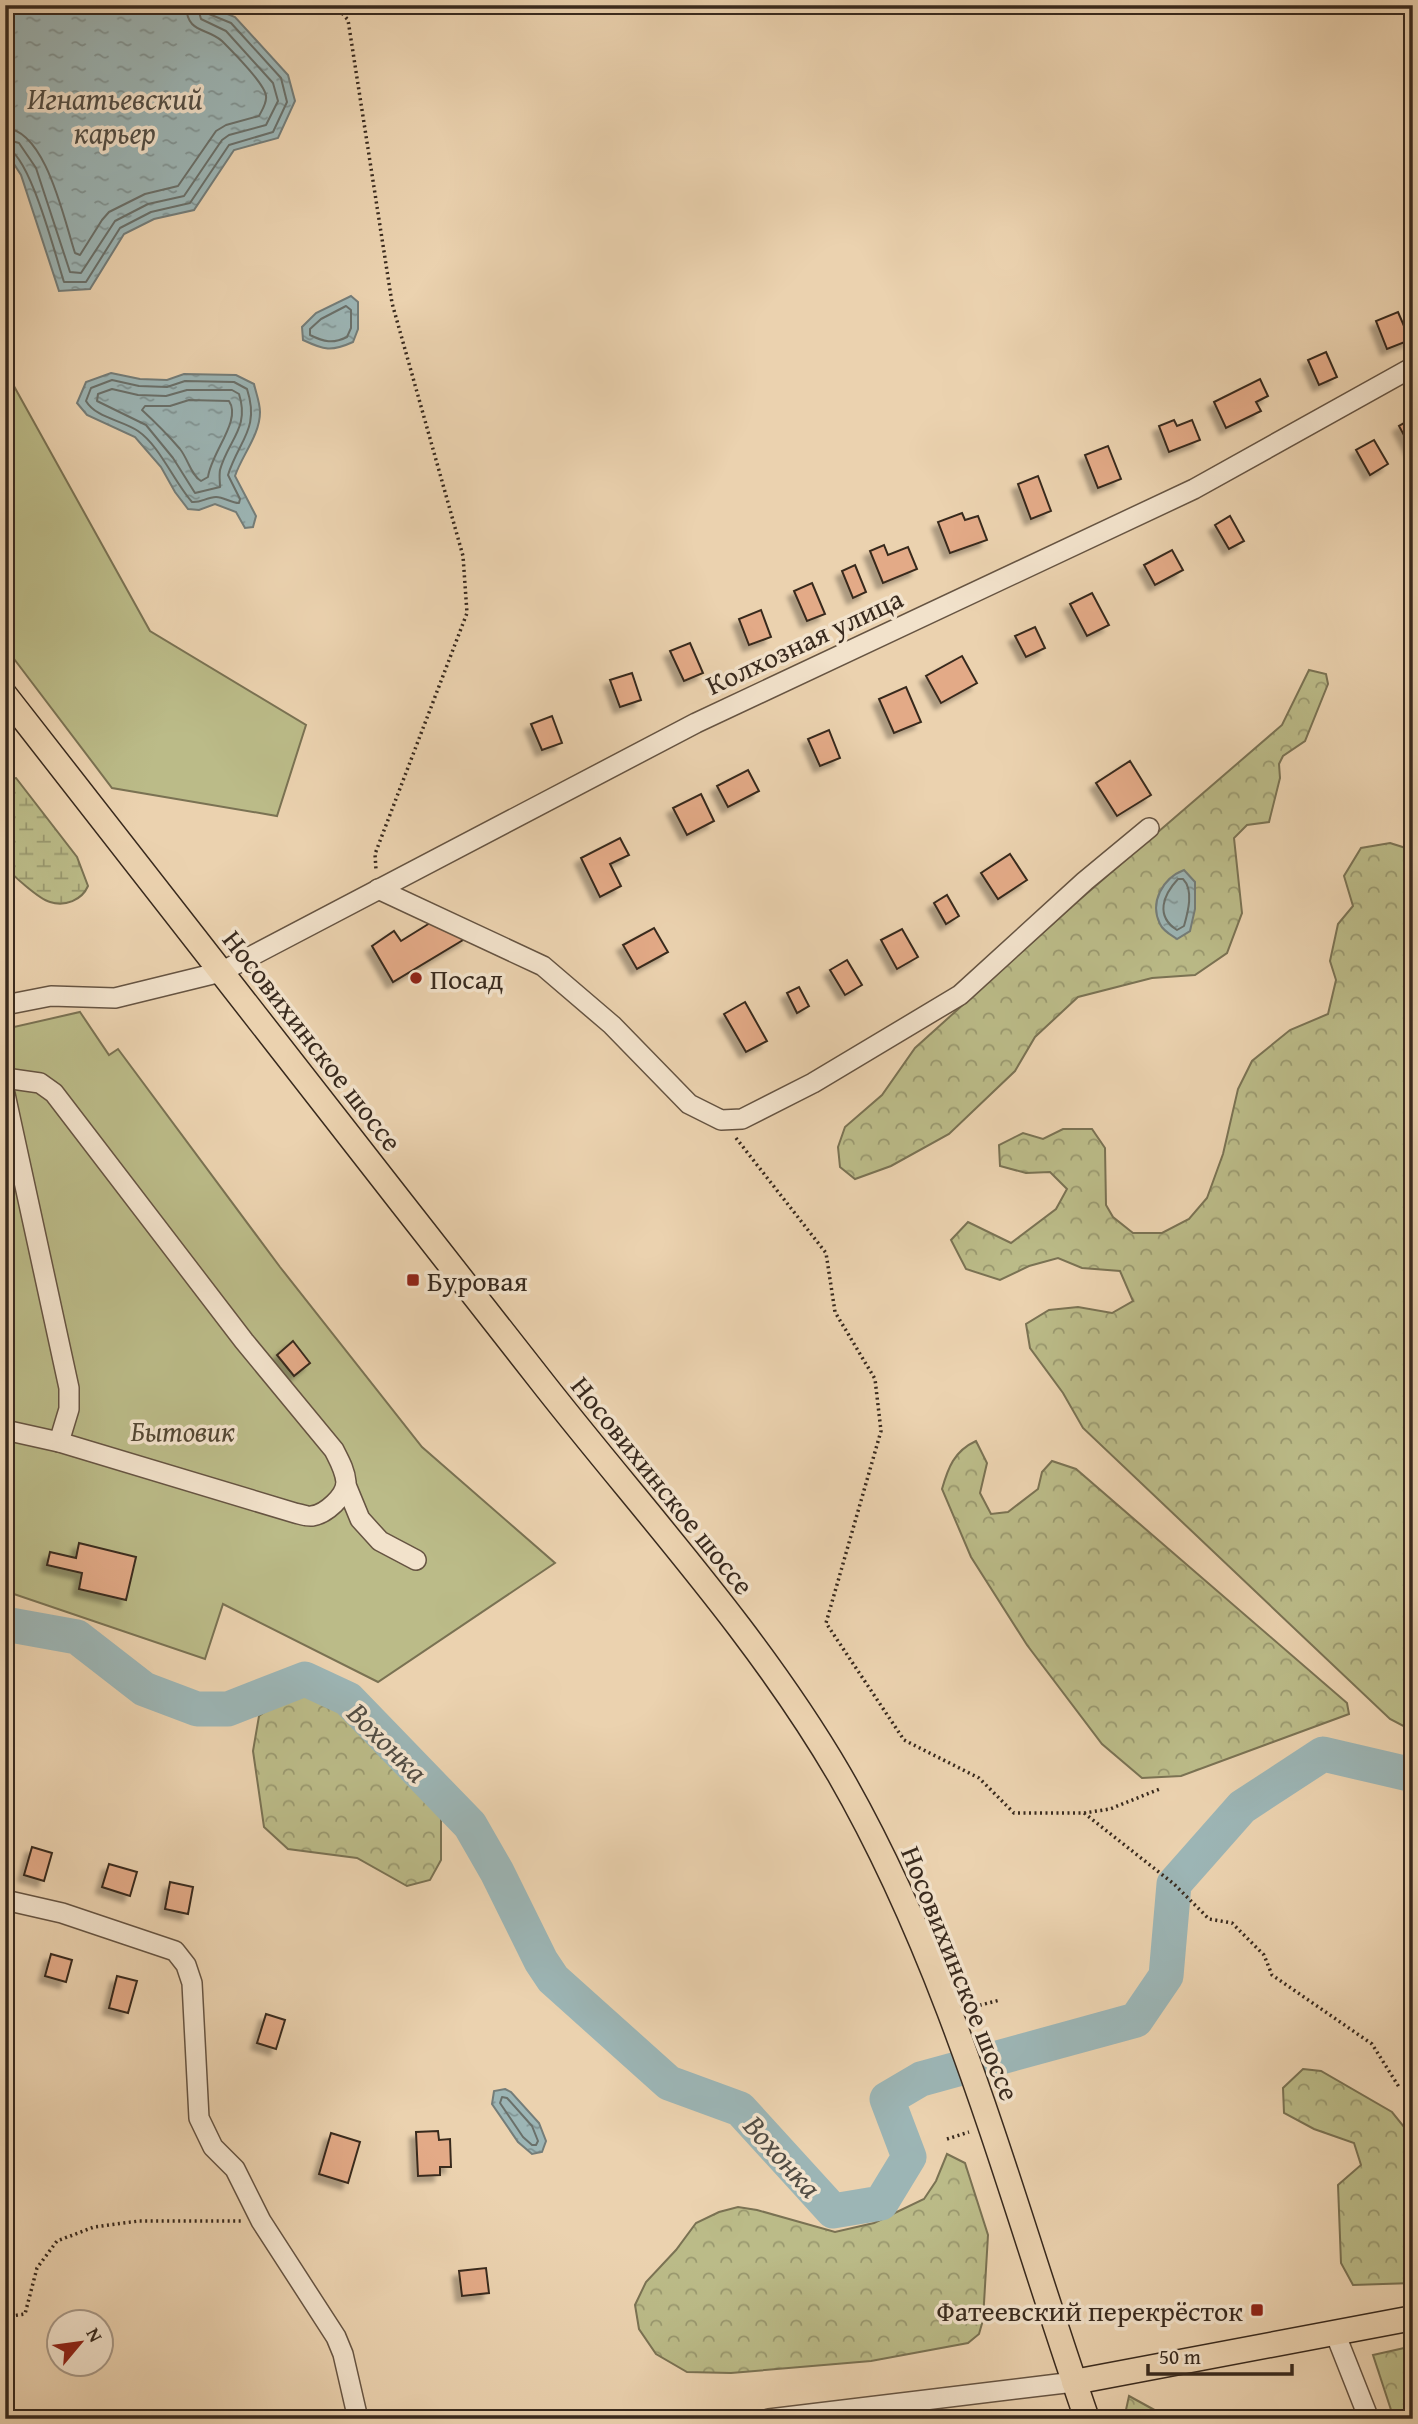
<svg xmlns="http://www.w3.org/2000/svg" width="1418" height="2424" font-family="'Gentium Book Plus',serif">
<defs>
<pattern id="forest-crowns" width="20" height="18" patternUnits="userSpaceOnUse" patternTransform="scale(1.75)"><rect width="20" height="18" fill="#bb8"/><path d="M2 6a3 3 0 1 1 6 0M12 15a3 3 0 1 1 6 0" fill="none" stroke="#99986f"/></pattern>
<pattern id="wetland-marsh" width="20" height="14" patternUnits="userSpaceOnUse" patternTransform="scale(1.75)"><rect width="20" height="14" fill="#bb8"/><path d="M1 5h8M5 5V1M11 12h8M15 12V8" fill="none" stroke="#99986f"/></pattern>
<pattern id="water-ripples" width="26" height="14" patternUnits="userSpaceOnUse" patternTransform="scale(1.75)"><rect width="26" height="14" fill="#9cb5b5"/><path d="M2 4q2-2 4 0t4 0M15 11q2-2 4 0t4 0" fill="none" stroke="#809393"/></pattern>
<filter id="shadow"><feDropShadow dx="-6" dy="6" stdDeviation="2" flood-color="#0004"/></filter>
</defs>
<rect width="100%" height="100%" fill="#ebd2af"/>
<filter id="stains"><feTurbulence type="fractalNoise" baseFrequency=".00286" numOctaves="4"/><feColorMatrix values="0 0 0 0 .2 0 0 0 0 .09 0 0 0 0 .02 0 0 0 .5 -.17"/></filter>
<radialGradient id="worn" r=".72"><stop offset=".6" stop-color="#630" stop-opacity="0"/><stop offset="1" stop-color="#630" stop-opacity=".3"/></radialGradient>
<!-- green -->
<g fill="#bb8" stroke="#7a7253" stroke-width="2">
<path d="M5 370 150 631 306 725 277 816 112 788 5 647Z"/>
<path d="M80 1012 109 1055 118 1049 280 1267 422 1447 555 1563 378 1682 223 1604 205 1659 5 1591V1029Z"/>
</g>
<!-- forest -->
<g fill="url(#forest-crowns)" stroke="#7a7253" stroke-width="2">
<path d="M1309 670 1326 674 1328 684 1305 741 1283 756 1279 764 1280 778 1269 822 1247 825 1234 838 1242 913 1227 953 1195 975 1152 978 1078 997 1035 1037 1015 1071 949 1134 891 1166 855 1179 840 1167 838 1147 845 1127 882 1095 915 1048 1078 901 1282 725Z"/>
<path d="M1390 843 1409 849 1413 845V1731L1390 1719 1083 1428 1063 1393 1030 1348 1026 1324 1049 1310 1078 1307 1112 1313 1133 1301 1120 1271 1082 1268 1058 1258 1029 1266 1000 1280 966 1269 951 1240 968 1222 1011 1243 1056 1209 1067 1189 1050 1172 1026 1173 1000 1166 999 1145 1023 1133 1043 1139 1063 1129H1092L1105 1148 1106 1205 1113 1217 1133 1233H1162L1189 1219 1207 1198 1223 1154 1238 1089 1252 1061 1290 1030 1328 1014 1336 980 1330 961 1338 924 1353 906 1344 876 1361 848Z"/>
<path d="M976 1441 987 1463 980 1493 991 1514 1008 1512 1038 1489 1042 1472 1052 1461 1076 1469 1347 1703 1349 1714 1181 1776 1142 1778 1102 1744 1027 1645 971 1557 942 1489C948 1468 954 1451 976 1441Z"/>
<path d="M308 1693 345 1715 411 1782 441 1816V1860L430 1880 407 1886 357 1858 288 1849 264 1827 253 1751 259 1716 278 1702Z"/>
<path d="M1303 2069 1321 2071 1392 2112 1413 2138V2283L1353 2285 1341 2263 1338 2185 1361 2165 1354 2143 1314 2129 1284 2113 1283 2088Z"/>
<path d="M947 2154 965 2163 988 2235 983 2320 979 2334 968 2343 871 2361 731 2373 687 2372 656 2354 639 2329 635 2305 646 2282 676 2250 696 2223 719 2212 738 2207 757 2210 835 2232 874 2223 924 2199 936 2181Z"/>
<path d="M1413 2346V2419H1394L1373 2355Z"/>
<path d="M1129 2396 1171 2419H1124Z"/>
</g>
<!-- wetland -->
<path fill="url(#wetland-marsh)" stroke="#7a7253" stroke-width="2" d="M16 778 77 857 88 886C82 900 65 907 50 902 39 899 12 875 5 866V780Z"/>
<!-- water -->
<g fill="url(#water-ripples)" stroke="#747d79" stroke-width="2">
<path d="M5 5H205L235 17 288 75 295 101 278 138 234 150 194 210 154 219 124 234 90 289 59 291 21 175 5 150Z"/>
<path d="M351 296 358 302V329L353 342C331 352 324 350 303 340L302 327 316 313Z"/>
<path d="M111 373 140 379 167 380 184 374 236 375 254 384C256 393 260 403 260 412 260 435 242 455 235 476L256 516 253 527 245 528 236 512 215 504 199 510 188 509 175 492 161 467 135 437 87 415 77 403 86 382Z"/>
<path d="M1184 870 1195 882V909L1190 931 1177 939C1171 935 1163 931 1160 924 1149 902 1163 878 1184 870Z"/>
<path d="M505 2089 511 2092 539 2123 546 2141 542 2152 532 2154 518 2142 492 2104 494 2091Z"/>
</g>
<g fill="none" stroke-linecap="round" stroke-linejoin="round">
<!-- shore -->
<g stroke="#6a706a" stroke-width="2">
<path d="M5 128C46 130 64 220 75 253L80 255 102 220 109 212 145 194 178 186 216 131 226 125 259 116C262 110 267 103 266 96 265 84 232 51 222 41 206 27 187 34 186 5"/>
<path d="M5 139 19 143 36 168 70 272 81 273 115 221 148 204 184 196 222 140 229 135 266 125 278 101 273 83 226 31 201 19 197 5"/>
<path d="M5 148C29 150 56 258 64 282H86L120 228 151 212 190 203 229 145 273 132 287 102 281 78 231 23 209 14 206 5"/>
<path d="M346 306 351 310V328L347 337C333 344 324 342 310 335V329L321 319Z"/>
<path d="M112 380 139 386 167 387 185 381 234 382 247 389C260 429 239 440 228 475L240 499 239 503C231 503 224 497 216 497 207 497 201 503 192 502 174 482 160 446 138 431 122 420 96 418 86 401L91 388Z"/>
<path d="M112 389 138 395 166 396 187 390H232L239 394C250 428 228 440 220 470 219 476 220 482 220 487L195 493 173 458 146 425 97 401 98 394Z"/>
<path d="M189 400 229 401C242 420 211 453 208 477L201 481C191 475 188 459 180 449 168 435 155 422 142 410L145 406H170Z"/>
<path d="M1178 879H1183C1194 890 1188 912 1184 926L1177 930C1155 916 1163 895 1178 879Z"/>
<path d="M502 2097 507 2098 532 2126 538 2141 536 2145H532L523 2137 500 2103Z"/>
</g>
<!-- river -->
<path stroke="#9cb5b5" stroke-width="35" d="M5 1624 77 1637 144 1689 197 1709H228L305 1679 348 1699 470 1825 497 1872 541 1961 553 1979 669 2083 740 2109 833 2211 881 2203 909 2157 887 2099 921 2079 1136 2020 1166 1976 1174 1884 1242 1807 1323 1754 1413 1775"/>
</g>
<!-- building -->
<g fill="#e3aa87" stroke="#392a1e" stroke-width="2" filter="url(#shadow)">
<path d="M1398 312 1410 340 1387 349 1376 321Z"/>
<path d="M1326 352 1337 377 1319 385 1308 360Z"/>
<path d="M1260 379 1268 396 1256 402 1261 411 1226 428 1214 402Z"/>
<path d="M1413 418V452L1399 426Z"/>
<path d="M1174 420 1177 426 1192 420 1200 440 1169 452 1159 426Z"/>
<path d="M1374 440 1388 464 1370 475 1356 450Z"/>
<path d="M1108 446 1121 479 1098 488 1085 455Z"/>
<path d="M1038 476 1051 511 1031 519 1018 484Z"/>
<path d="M962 513 965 520 978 516 987 540 950 553 938 522Z"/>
<path d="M1230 516 1244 541 1229 549 1215 525Z"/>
<path d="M884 545 888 555 908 547 917 569 883 583 870 551Z"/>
<path d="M1172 550 1183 570 1155 585 1144 565Z"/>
<path d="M855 565 866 592 853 598 842 571Z"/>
<path d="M812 583 825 614 807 621 794 591Z"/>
<path d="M1092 593 1109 625 1087 636 1070 604Z"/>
<path d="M761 610 771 637 749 645 739 619Z"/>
<path d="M1035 627 1045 648 1026 657 1015 636Z"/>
<path d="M690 643 703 673 684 681 670 651Z"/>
<path d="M962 656 977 683 941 703 926 676Z"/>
<path d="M632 673 641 700 620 707 610 680Z"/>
<path d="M906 687 921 722 894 733 879 699Z"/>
<path d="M552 716 562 743 542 750 531 724Z"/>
<path d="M829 730 840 758 820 766 808 739Z"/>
<path d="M1130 761 1151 795 1117 816 1096 783Z"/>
<path d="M748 770 759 791 728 807 717 786Z"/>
<path d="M701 794 714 821 687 835 673 808Z"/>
<path d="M620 838 629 855 610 864 621 886 600 897 581 858Z"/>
<path d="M1010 854 1027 880 998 899 981 873Z"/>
<path d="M947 895 959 916 946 924 934 903Z"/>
<path d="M430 923 468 937 393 982 372 946 394 931 401 941Z"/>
<path d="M654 928 668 952 637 969 623 945Z"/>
<path d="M902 929 918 957 897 969 881 940Z"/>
<path d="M847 960 862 985 845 995 830 970Z"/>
<path d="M799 987 809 1006 797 1013 787 993Z"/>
<path d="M745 1002 767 1041 746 1052 724 1014Z"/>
<path d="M293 1341 310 1363 294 1376 277 1355Z"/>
<path d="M79 1543 136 1557 126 1600 79 1589 82 1573 47 1565 50 1552 76 1558Z"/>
<path d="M32 1847 52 1853 44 1881 24 1875Z"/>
<path d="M109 1864 137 1872 130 1896 102 1887Z"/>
<path d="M170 1882 193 1887 188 1914 165 1909Z"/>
<path d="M51 1954 72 1960 66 1982 45 1976Z"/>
<path d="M117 1976 137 1981 128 2013 109 2008Z"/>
<path d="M266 2014 285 2020 276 2049 257 2043Z"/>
<path d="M438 2131 439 2140 450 2139 451 2167H440V2175L418 2176 416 2132Z"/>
<path d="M331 2133 360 2142 348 2183 319 2174Z"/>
<path d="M486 2268 489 2293 462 2296 459 2271Z"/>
</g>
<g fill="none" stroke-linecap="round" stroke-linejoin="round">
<!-- minor casing -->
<g stroke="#665442" stroke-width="22">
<g id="minor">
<path d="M378 889 543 966 612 1025 689 1104 721 1120 742 1119 813 1083 960 995 1085 881 1149 828"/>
<path d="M5 1005 51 996 115 998 221 972 696 723 1194 489 1413 367"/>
<path d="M5 1078 40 1083 54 1093 244 1341 334 1450C339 1460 345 1470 346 1482 346 1496 326 1514 312 1516 308 1517 300 1514 295 1513L59 1442 5 1430"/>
<path d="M5 1094 69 1388V1409L59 1442"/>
<path d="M346 1485 360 1519 380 1541 416 1560"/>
<path d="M5 1900 62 1913 175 1951 186 1965 192 1983 199 2118 213 2147 235 2169 261 2221 336 2337 343 2354 358 2419"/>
<path d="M1335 2333 1369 2419"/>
<path d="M769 2419 1074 2382"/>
</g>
</g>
<!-- major casing -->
<g stroke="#392a1e" stroke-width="27">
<g id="major">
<path d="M5 695C186 926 365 1157 546 1387 646 1514 757 1634 839 1774 955 1975 1011 2201 1087 2419"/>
<path d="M1074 2382 1413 2318"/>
</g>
</g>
<!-- path -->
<g stroke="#392a1e" stroke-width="3.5" stroke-dasharray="2 3.5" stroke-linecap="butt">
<path d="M335 5 348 20 392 303 463 556 467 613 375 854 376 870"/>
<path d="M736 1138 826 1253 835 1312 875 1379 881 1431 826 1623 904 1740 979 1778 1014 1813H1084L1110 1809 1162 1788"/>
<path d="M1084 1813 1174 1884 1209 1919 1232 1923 1264 1955 1272 1975 1372 2044 1399 2087"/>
<path d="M969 2008 1000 2000"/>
<path d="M947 2139 969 2132"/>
<path d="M5 2317 25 2314 37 2268 57 2241 94 2227 139 2221H242"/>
</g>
<!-- minor -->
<use href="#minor" stroke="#f2e2cb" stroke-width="19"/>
<!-- major -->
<use href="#major" stroke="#ebd2af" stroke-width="24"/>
</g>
<!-- markers -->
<g fill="#8f2418" stroke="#f2e2cb" stroke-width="2.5">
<circle cx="416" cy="978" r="7"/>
<rect x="406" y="1273" width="14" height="14" rx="3.5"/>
<rect x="1250" y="2303" width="14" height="14" rx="3.5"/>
</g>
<g text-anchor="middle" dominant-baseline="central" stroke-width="7" stroke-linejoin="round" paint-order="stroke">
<!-- street labels -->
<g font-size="28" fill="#392a1e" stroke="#f2e2cb">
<text transform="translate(804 641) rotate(-25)">Колхозная улица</text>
<text transform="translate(313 1040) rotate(52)">Носовихинское шоссе</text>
<text transform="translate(663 1485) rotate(51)">Носовихинское шоссе</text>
<text transform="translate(961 1973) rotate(68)">Носовихинское шоссе</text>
</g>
<!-- poi labels -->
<g font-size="28" fill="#392a1e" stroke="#f2e2cb" text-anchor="start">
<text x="430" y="978">Посад</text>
<text x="427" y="1280">Буровая</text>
<text x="1243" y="2310" text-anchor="end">Фатеевский перекрёсток</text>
</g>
<!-- park labels -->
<g font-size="28" font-style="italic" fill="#534733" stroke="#f2e2cb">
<text x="183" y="1430">Бытовик</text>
</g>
<!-- water labels -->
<g font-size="30" font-style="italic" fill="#524d44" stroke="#f2e2cb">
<text x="115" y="98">Игнатьевский<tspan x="115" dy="34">карьер</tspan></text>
<text transform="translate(388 1742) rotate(45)">Вохонка</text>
<text transform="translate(783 2156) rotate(48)">Вохонка</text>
</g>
</g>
<!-- margin -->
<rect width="1418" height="2424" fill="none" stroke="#ebd2af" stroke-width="28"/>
<rect x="7" y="7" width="1404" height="2410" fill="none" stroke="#392a1e" stroke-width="3.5"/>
<rect x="14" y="14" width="1390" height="2396" fill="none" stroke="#392a1e" stroke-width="2"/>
<!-- north arrow -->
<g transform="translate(80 2343) rotate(61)"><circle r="33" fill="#f2e2cb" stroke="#a89886" stroke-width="2"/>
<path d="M0-5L12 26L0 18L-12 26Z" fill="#8f2418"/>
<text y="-10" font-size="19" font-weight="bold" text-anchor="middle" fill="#392a1e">N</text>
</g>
<!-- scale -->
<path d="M1148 2364v10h144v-10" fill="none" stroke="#392a1e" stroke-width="3.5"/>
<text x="1159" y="2364" font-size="21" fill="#392a1e" stroke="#f2e2cb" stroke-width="5" paint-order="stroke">50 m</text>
<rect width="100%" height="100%" filter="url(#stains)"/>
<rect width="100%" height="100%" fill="url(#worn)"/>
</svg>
